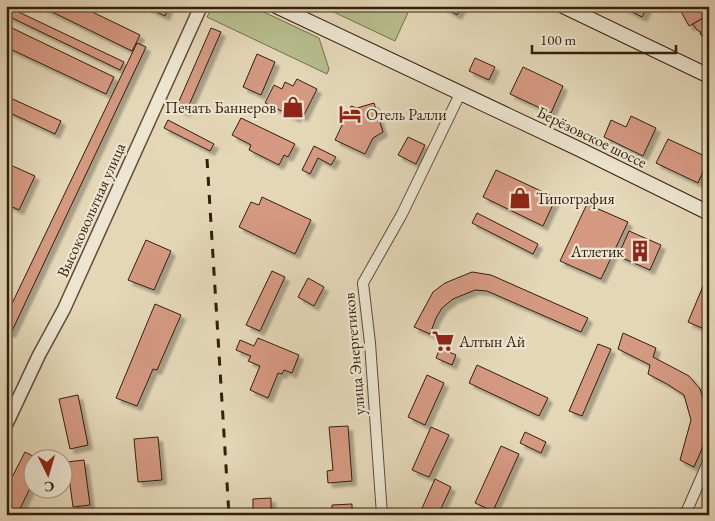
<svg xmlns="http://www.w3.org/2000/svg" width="715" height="521" font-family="'EB Garamond',serif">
<defs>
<filter id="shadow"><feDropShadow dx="4.5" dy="4.5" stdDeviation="1" flood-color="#0004"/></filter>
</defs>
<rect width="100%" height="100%" fill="#e4d7b8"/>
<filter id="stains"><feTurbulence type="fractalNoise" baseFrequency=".004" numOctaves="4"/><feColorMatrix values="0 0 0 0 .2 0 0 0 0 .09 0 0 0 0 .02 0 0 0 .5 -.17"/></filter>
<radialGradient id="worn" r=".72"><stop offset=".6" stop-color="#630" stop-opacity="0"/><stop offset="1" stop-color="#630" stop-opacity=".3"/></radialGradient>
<!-- green -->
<g fill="#b7bd8d" stroke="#756e4c">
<path d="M213 6H251L319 38 329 69 327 74 207 17Z"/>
<path d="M321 6H411L395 41Z"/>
</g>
<!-- building -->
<g fill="#d59982" stroke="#331f0c" filter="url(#shadow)">
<path d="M6 6 124 62 120 70 6 15Z"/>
<path d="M40 6H80L140 35 132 51Z"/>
<path d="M144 6H169L165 16Z"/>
<path d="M441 6H462L457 15Z"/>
<path d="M621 6H648L642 17Z"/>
<path d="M678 6H699L705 17 689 26Z"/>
<path d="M705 17 709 19V44L704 42 705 39 703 37V36L700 34 701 32 697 30 693 24Z"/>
<path d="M12 28 114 77 106 94 6 47V39Z"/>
<path d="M211 28 221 32 186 112 176 108Z"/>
<path d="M137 43 146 47 11 333 6 331V316Z"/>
<path d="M257 54 275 62 261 95 243 87Z"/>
<path d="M475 58 495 67 489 80 469 71Z"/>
<path d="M523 67 563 86 551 113 510 94Z"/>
<path d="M297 79 317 89 303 117 298 114 296 118 265 103 274 85 282 89 285 82 293 86Z"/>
<path d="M6 96 61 121 55 134 6 111Z"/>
<path d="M374 103 383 132 373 138 365 154 335 140 351 106 357 108Z"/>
<path d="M631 116 656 128 643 156 604 137 611 120 626 127Z"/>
<path d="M241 118 295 144 288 157 284 155 279 165 249 150 251 145 232 135Z"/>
<path d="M168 120 214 144 210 151 164 128Z"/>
<path d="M408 137 425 145 416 164 398 155Z"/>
<path d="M668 139 709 158 698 183 656 163Z"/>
<path d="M314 146 336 157 331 165 318 158 310 174 302 170Z"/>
<path d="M6 163 35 176 19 210 6 204Z"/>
<path d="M496 170 556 198 543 226 483 197Z"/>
<path d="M262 197 311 220 295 254 239 227 251 202 259 205Z"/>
<path d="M587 204 628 222 601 279 560 261Z"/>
<path d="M477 213 538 244 533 254 472 223Z"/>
<path d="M629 231 661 245 650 270 618 256Z"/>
<path d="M146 240 171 251 154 290 128 280Z"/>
<path d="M272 271 285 277 260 331 246 325Z"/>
<path d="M472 272 491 275 588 318 581 332 487 291 475 290 453 299 442 308 436 318 430 334 414 327 433 292 445 283Z"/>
<path d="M308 278 324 287 314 306 298 297Z"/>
<path d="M706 279 709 280V331L688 322Z"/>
<path d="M155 304 181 315 157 370 153 369 137 406 116 398Z"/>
<path d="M623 333 656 348 653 357 689 376 700 389 708 413V435L694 467 680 460 691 420 684 395 667 384 648 374 650 365 618 349Z"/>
<path d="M258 338 299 355 292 373 284 370 282 374 278 373 268 398 250 390 260 366 248 361 251 356 236 350 240 340 254 346Z"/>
<path d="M598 344 611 349 582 416 569 411Z"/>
<path d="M440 348 456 355 452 365 436 358Z"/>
<path d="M477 365 548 398 539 416 469 383Z"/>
<path d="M427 375 444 383 425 425 408 417Z"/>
<path d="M78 395 88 445 70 449 59 399Z"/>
<path d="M348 426 352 481 328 483 327 471 333 470 329 427Z"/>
<path d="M431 427 449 435 429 477 412 470Z"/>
<path d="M525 432 546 442 541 453 520 443Z"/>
<path d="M158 437 162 480 138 482 134 439Z"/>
<path d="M501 446 519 454 493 511 475 503Z"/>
<path d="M25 452 37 458H32V484L17 515H6V489Z"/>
<path d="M84 460 90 505 73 507 67 462Z"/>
<path d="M435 479 451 487 438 515H419Z"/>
<path d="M271 498V515H253V499Z"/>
<path d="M352 504V515H332V505Z"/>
</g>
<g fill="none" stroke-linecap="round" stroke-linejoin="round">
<!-- minor casing -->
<g stroke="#5f4d37" stroke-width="12">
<g id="minor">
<path d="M382 515 370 343 363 283 402 214 460 94"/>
<path d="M685 515 709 460"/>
</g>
</g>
<!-- tertiary casing -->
<g stroke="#5f4d37" stroke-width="15">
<path id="tertiary" d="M6 425 39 355 64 309 201 6"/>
</g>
<!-- secondary casing -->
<g stroke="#331f0c" stroke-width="16">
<g id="secondary">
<path d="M276 6 579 149 709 213"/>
<path d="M563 6 709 76"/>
</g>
</g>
<!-- minor -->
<use href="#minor" stroke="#ede5d1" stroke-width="10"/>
<!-- tertiary -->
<use href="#tertiary" stroke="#ede5d1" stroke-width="12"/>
<!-- secondary -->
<use href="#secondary" stroke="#ede5d1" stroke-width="14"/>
<!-- rail -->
<path stroke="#331f0c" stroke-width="3" stroke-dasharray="9 9" stroke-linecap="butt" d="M207 159 229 515"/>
</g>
<!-- icons -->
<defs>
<g id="shop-bare" transform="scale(1.725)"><path d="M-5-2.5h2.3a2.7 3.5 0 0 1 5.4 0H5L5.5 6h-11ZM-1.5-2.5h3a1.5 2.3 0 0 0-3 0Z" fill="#8f2418" stroke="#ede5d1" stroke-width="2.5" paint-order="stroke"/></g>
<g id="hotel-bare" transform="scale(1.725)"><path d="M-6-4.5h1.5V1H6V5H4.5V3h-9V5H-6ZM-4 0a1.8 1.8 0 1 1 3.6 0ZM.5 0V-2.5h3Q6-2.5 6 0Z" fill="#8f2418" stroke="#ede5d1" stroke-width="2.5" paint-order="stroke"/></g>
<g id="building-bare" transform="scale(1.725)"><path d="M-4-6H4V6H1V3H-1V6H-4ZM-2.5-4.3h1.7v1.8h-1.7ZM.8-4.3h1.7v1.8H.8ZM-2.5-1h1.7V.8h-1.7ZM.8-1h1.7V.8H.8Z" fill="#8f2418" stroke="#ede5d1" stroke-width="2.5" paint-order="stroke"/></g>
<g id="supermarket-bare" transform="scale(1.725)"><path d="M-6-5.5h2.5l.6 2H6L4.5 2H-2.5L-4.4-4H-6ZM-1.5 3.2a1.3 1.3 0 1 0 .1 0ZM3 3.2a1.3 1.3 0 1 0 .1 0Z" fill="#8f2418" stroke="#ede5d1" stroke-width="2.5" paint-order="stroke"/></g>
</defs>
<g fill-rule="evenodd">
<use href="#shop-bare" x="293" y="107"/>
<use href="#hotel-bare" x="350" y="114"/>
<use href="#shop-bare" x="520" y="198"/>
<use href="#building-bare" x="640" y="251"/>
<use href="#supermarket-bare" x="443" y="341"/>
</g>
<g text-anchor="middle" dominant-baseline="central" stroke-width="4.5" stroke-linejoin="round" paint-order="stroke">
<!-- poi labels -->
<g font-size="16" fill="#331f0c" stroke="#ede5d1" text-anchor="start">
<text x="276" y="107" text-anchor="end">Печать Баннеров</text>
<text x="366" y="114">Отель Ралли</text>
<text x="536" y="198">Типография</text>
<text x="624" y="251" text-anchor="end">Атлетик</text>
<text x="459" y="341">Алтын Ай</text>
</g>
<!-- street labels -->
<g font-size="16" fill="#331f0c" stroke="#ede5d1">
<text transform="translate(592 137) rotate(26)">Берёзовское шоссе</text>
<text transform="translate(91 210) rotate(-66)">Высоковольтная улица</text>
<text transform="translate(354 354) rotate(-95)">улица Энергетиков</text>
</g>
</g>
<!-- margin -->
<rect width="715" height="521" fill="none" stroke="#e4d7b8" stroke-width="25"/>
<rect x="8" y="8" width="700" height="506" fill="none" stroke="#331f0c" stroke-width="2.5"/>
<rect x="12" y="12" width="690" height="496" fill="none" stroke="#331f0c"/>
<!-- north arrow -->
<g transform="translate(48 474) rotate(175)"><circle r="24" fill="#ede5d1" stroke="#a39682"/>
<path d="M0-4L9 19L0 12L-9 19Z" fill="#8f2418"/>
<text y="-8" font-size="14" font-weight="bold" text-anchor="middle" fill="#331f0c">С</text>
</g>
<!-- scale -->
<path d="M532 45v8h144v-8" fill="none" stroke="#331f0c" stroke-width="2.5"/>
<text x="540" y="45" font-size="15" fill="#331f0c" stroke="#ede5d1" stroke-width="4" paint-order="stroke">100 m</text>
<rect width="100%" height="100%" filter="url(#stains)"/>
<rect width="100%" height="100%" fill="url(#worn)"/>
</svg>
